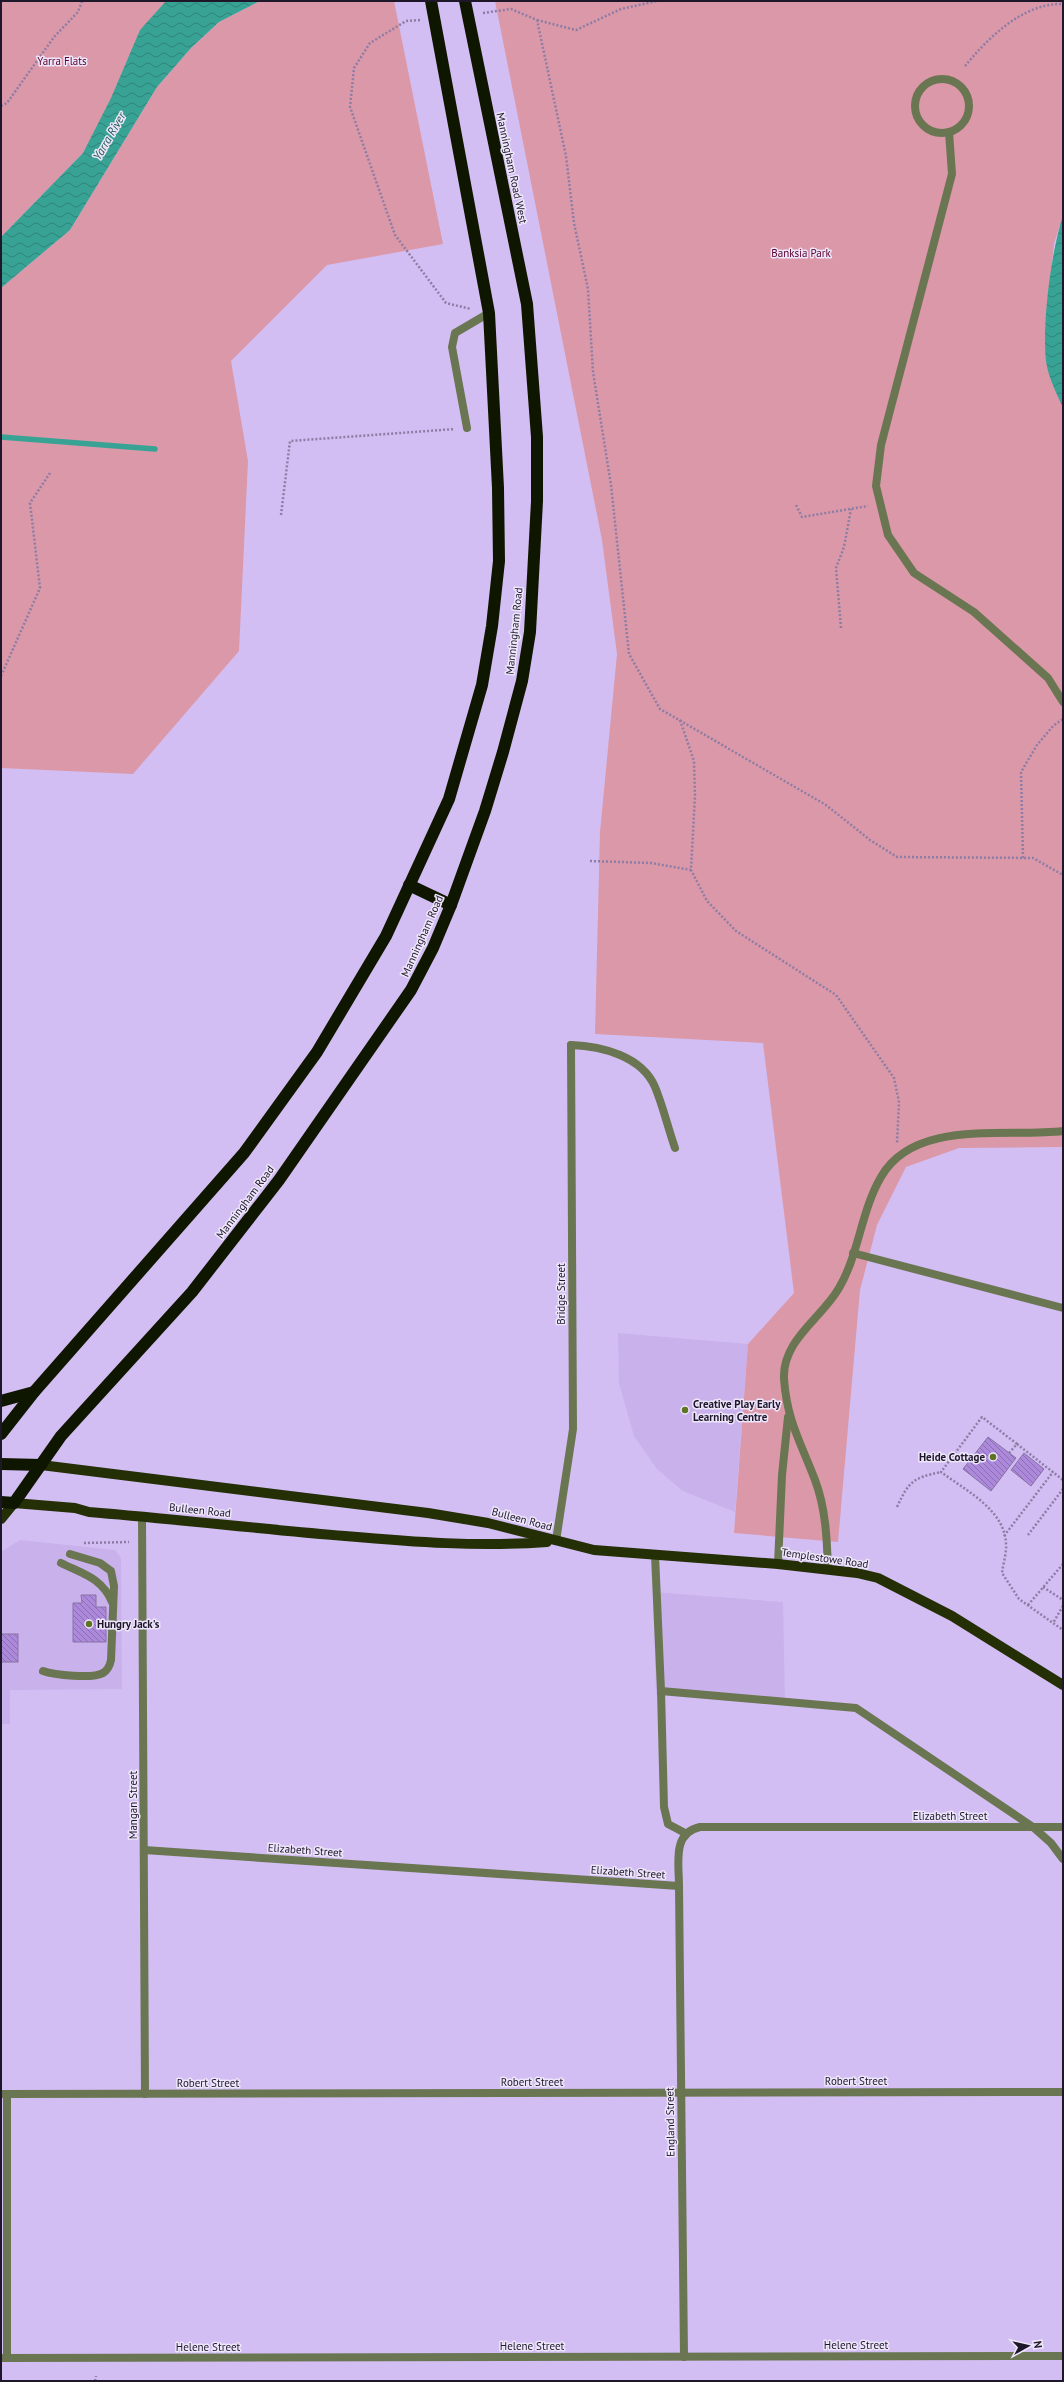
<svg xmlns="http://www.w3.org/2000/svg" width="1064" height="2382" font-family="'PT Sans',sans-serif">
<defs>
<pattern id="water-waves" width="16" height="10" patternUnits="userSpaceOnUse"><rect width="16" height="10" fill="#38a395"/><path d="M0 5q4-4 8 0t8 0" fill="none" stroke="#2f847a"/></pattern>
<pattern id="building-back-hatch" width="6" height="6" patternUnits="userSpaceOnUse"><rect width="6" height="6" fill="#ad89dc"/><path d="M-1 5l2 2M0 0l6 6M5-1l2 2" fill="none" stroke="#8c6fb2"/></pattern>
</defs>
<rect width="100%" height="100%" fill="#d3bef3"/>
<!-- built -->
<g fill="#c9b1eb">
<path d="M618 1333 748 1344 735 1512 683 1491 657 1469 634 1436 619 1383Z"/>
<path d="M20 1540 115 1550 121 1558 122 1689 10 1690V1724H1V1552Z"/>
<path d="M653 1592 783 1602 785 1705 656 1695Z"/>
</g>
<!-- park -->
<g fill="#db98a8">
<path d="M1 1H166L83 153 1 237Z"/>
<path d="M260 1H394L443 244 327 265 231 361 248 461 239 651 133 774 1 768V288L70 230 157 87 191 48 219 22Z"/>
<path d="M495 1H1063V215L1054 244 1046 322V362L1063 408V1147L959 1148 906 1167 877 1225 860 1290 838 1542 734 1533 748 1344 794 1293 763 1043 595 1034 600 832 617 654 602 540Z"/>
</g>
<!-- water -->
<g fill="url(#water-waves)">
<path d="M166 1H260L219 22 191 48 157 87 70 230 1 288V237L83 153 111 98 140 30Z"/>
<path d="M1063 215V408C1057 394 1048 377 1046 361 1042 322 1051 253 1063 215Z"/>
</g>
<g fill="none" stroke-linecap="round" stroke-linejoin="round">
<!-- stream -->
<path stroke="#38a395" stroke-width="5.5" d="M1 437 155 449"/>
</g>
<!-- building -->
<g fill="url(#building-back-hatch)" stroke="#8773a3">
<path d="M988 1437 1016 1458 991 1491 963 1469Z"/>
<path d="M1024 1453 1044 1469 1031 1486 1011 1470Z"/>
<path d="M81 1595H96V1607H106V1642H73V1603H82Z"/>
<rect x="1" y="1634" width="17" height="28"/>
</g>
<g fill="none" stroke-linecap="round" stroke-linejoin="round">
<!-- path -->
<g stroke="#8d7da5" stroke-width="2.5" stroke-dasharray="2 2" stroke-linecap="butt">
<path d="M483 13 511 9 537 20 566 156 574 223 588 289 593 372 611 485 629 654 660 709 826 805 870 840 897 857 1033 858 1063 875"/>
<path d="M420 20 406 21 370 43 354 68 350 107 395 235 446 303 471 309"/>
<path d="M537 20 576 30 621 9 657 1"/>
<path d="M965 66C989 37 1023 3 1063 4"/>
<path d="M1 106 7 103 54 37 78 12 82 1"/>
<path d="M796 505 802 517 868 506"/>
<path d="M281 515 290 441 455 429"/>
<path d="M841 628 836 568 844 547 851 509"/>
<path d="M1 676 40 588 30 503 50 473"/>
<path d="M680 720 694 761 695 795 691 870 707 901 736 931 836 995 894 1078 899 1102 897 1143"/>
<path d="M1023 858 1021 772 1037 745 1053 726 1063 719"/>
<path d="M590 861 651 863 691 870"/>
<path d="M1017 1444 982 1417 941 1472C965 1490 1004 1509 1006 1543 1007 1552 1003 1564 1002 1573L1019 1599 1053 1623"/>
<path d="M1009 1453 1017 1444 1063 1480"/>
<path d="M897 1507C909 1481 913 1478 941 1472"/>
<path d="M1028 1535 1063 1489"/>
<path d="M1004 1536 1053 1472"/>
<path d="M84 1543 129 1542"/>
<path d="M1043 1587 1063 1600"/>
<path d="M1028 1605 1063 1564"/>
<path d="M1063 1606 1053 1623 1063 1630"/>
<path d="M95 2381 96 2376"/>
</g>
<!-- lane -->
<g stroke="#6a7651" stroke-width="8">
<circle cx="942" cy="106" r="27"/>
<path d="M949 132 952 174 881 445 876 486 888 535 914 573 974 612 1048 678 1063 702"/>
<path d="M467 428 452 347 455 333 489 313"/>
<path d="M571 1045C601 1046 642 1056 655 1087 663 1106 668 1128 675 1148"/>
<path d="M853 1253 1063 1308"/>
<path d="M655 1555 661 1691 664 1807 668 1824 685 1833"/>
<path d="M61 1563C83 1574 102 1578 112 1602"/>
<path d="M778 1564 782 1475 788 1417"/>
<path d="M828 1570C827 1540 826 1509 815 1480 801 1443 787 1421 784 1379 782 1340 822 1318 839 1288 859 1254 861 1211 881 1177 915 1118 1007 1138 1063 1131"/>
<path d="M43 1671C54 1675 93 1679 103 1673 108 1670 110 1665 111 1660L114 1586 111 1571 100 1563 70 1554"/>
<path d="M661 1691 856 1708 1033 1827 1051 1843 1063 1859"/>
<path d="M7 2358V2094"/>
</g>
<!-- street -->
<g stroke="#6a7651" stroke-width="8">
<path d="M142 1516 145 2094"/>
<path d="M556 1541 573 1429 571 1045"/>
<path d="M144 1850 679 1886C679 1863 672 1833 700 1827H1063"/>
<path d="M679 1886 684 2357"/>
<path d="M1 2094 1063 2092"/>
<path d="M1 2358 1063 2356"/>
</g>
<!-- primary -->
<g stroke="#242f06" stroke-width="10">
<path d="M41 1465 428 1513 488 1523 594 1550 778 1564 857 1573 878 1578 952 1616 1063 1685"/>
<path d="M1 1519 14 1503 75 1508 89 1512C175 1519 260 1529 345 1536 413 1542 479 1547 547 1542"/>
</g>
<!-- highway -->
<g stroke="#0f1600" stroke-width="12">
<path d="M409 885 451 905"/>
<path d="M1 1401 34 1392"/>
<path d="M1 1434 34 1392 244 1153 317 1052 386 936 449 799 482 685 492 626 499 561 498 488 489 313 431 1"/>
<path d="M1 1464 41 1465"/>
<path d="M1 1502 14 1503 61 1436 192 1292 279 1180 411 990 433 948 451 905 485 811 503 752 522 681 530 632 537 501V437L527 304 465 1"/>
</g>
</g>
<!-- markers -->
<g fill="#5e7324" stroke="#eee6fb" stroke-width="1.5">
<circle cx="685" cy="1410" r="4"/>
<circle cx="993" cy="1457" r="4"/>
<circle cx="89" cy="1624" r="4"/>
</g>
<g text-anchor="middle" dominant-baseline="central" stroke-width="3" stroke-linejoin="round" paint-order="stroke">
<!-- park labels -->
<g font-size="11" fill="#5b0029" stroke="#eee6fb">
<text x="62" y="61">Yarra Flats</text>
<text x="801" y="253">Banksia Park</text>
</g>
<!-- street labels -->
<g font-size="11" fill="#1e1629" stroke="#eee6fb">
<text transform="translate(512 168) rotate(78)">Manningham Road West</text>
<text transform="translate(514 631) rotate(-84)">Manningham Road</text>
<text transform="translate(422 936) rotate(-66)">Manningham Road</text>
<text transform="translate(245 1202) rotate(-53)">Manningham Road</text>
<text transform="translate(561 1294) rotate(-90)">Bridge Street</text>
<text transform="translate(200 1510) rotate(6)">Bulleen Road</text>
<text transform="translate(522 1519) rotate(15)">Bulleen Road</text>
<text transform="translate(825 1558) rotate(8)">Templestowe Road</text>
<text transform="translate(133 1805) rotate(-90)">Mangan Street</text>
<text x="950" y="1816">Elizabeth Street</text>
<text transform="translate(305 1850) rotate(4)">Elizabeth Street</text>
<text transform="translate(628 1872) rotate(4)">Elizabeth Street</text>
<text x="856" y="2081">Robert Street</text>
<text x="532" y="2082">Robert Street</text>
<text x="208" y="2083">Robert Street</text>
<text transform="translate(670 2122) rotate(-91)">England Street</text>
<text x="856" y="2345">Helene Street</text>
<text x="532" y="2346">Helene Street</text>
<text x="208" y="2347">Helene Street</text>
</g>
<!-- poi labels -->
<g font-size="11" font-weight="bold" fill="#1e1629" stroke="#eee6fb" text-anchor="start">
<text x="693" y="1404">Creative Play Early<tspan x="693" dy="13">Learning Centre</tspan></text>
<text x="985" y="1457" text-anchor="end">Heide Cottage</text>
<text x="97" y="1624">Hungry Jack's</text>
</g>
<!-- water labels -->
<g font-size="12" font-style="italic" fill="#1f5951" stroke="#eee6fb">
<text transform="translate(109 136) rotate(-60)">Yarra River</text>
</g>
</g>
<!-- border -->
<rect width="1064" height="2382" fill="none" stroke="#1e1629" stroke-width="4"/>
<!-- north arrow -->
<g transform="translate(1028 2346) rotate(82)" stroke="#eee6fb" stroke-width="3" paint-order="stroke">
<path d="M0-3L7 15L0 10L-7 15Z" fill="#1e1629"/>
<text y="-6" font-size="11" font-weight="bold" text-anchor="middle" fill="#1e1629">N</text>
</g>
</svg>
